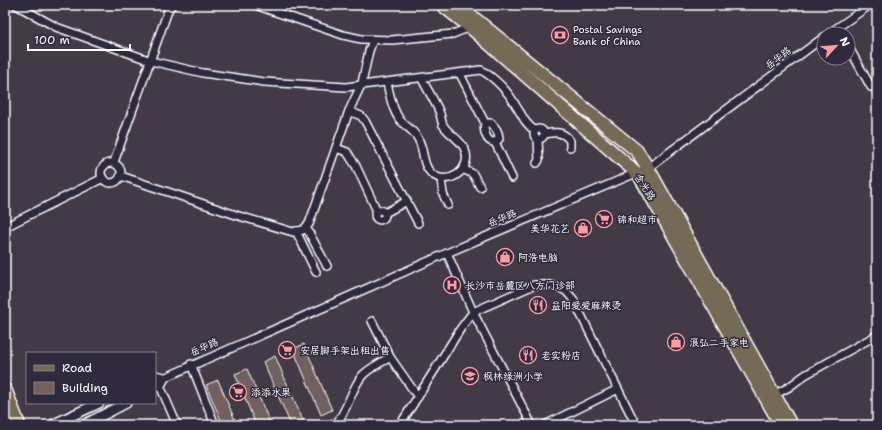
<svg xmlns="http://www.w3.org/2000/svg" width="882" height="430" font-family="'Shantell Sans','LXGW WenKai TC',sans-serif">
<rect width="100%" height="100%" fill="#433a47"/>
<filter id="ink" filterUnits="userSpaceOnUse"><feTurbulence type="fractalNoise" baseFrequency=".025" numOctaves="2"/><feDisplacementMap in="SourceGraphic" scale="8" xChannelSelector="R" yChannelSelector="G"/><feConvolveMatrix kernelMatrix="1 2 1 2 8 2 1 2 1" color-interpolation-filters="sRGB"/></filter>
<g filter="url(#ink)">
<!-- building -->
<g fill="#725f5f" stroke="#fff">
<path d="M304 344 332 410 321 415 293 349Z"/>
<path d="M275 356 305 425H291L263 362Z"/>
<path d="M247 369 271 425H256L235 374Z"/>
<path d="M218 380 237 425H223L206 385Z"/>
</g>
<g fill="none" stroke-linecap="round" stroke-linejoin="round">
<!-- minor casing -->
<g stroke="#fff" stroke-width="10">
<g id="minor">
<path d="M16 5 56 27 151 61 203 73 264 82 346 87 481 70C495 78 509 92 516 106 524 118 523 121 535 131"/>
<path d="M255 5 343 35 361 39 392 40 453 34 470 27"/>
<path d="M828 34 870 5"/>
<path d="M848 46 871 87 877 88"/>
<path d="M460 74 485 123C482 131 489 149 499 139 499 132 496 128 491 123H485"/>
<path d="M387 83C390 95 392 110 400 120 405 126 413 130 417 137 425 148 421 164 431 173 447 188 473 170 465 150 461 139 449 135 443 125 441 121 441 115 439 111 434 100 427 89 422 79"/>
<path d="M349 111 361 116 365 121 418 223"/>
<circle cx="539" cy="134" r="5"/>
<path d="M545 134C555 132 564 131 570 141V147"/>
<path d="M495 142 512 178"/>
<path d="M336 148 347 152 356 166 377 211"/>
<path d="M114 162 169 8 172 5"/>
<circle cx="111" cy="173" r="10"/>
<path d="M537 163 539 160 538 139"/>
<path d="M463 169 473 174 480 187"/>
<path d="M121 176 239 216 293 232 303 230 309 224 349 111 362 83 369 51 373 40"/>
<path d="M441 179 443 194 448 205"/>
<circle cx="380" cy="215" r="5"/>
<path d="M385 213 407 201"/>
<path d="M5 227 103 178"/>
<path d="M306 227 327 266"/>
<path d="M296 231 316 272"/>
<path d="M447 253 473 312 532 425"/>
<path d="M372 321 390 357 418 397"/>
<path d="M191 364 215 425"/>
<path d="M164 378 447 253 648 168 824 37"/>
<path d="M158 381 177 425"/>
<path d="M772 396 789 387 805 375 877 335"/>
<path d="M335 425C347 412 351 389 362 376 369 368 381 363 390 357"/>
<path d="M400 425 461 328 473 312 534 285H550L557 287 566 291 573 299 636 425"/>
<path d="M545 425 618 389"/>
</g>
</g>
<!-- tertiary casing -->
<g stroke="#fff" stroke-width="12">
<g id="tertiary">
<path d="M155 376 164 378 160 385 155 387"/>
<path d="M52 425 99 403"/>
<path d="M84 425 126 403"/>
</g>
</g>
<!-- primary casing -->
<g stroke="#fff" stroke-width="15">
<g id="primary">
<path d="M442 5 470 27 639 175 781 425"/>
<path d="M458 5 637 151 648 168 791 425"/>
<path d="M5 389 19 425"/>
</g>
</g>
<!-- minor -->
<use href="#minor" stroke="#2f2a3d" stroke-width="7"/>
<!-- tertiary -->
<use href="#tertiary" stroke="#2f2a3d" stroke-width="9"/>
<!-- primary -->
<use href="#primary" stroke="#756a55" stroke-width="12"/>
</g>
</g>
<!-- icons -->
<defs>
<g id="bank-ring" transform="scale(0.9)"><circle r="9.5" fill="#2f2a3d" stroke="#ff9aa2" stroke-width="1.5"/><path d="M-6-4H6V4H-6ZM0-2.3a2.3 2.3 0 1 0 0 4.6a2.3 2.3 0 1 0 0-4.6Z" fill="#ff9aa2"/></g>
<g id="supermarket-ring" transform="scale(0.9)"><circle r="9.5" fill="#2f2a3d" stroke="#ff9aa2" stroke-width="1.5"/><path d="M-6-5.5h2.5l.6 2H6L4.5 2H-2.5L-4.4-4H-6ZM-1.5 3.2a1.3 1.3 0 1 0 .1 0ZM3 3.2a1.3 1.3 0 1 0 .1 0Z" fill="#ff9aa2"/></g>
<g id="shop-ring" transform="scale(0.9)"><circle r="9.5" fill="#2f2a3d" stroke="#ff9aa2" stroke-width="1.5"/><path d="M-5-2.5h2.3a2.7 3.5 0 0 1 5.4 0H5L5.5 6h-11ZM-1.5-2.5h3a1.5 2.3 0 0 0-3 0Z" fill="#ff9aa2"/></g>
<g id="hospital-ring" transform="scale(0.9)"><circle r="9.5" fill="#2f2a3d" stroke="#ff9aa2" stroke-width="1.5"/><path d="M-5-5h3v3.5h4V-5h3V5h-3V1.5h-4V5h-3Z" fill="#ff9aa2"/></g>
<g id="restaurant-ring" transform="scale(0.9)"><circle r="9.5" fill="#2f2a3d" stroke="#ff9aa2" stroke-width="1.5"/><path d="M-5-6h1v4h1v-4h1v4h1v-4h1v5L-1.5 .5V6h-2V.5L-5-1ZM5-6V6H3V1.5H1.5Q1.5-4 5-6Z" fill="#ff9aa2"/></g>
<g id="school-ring" transform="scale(0.9)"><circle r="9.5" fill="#2f2a3d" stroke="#ff9aa2" stroke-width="1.5"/><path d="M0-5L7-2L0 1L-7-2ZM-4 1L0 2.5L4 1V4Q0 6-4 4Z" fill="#ff9aa2"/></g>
</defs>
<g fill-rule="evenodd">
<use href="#bank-ring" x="560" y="35"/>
<use href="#supermarket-ring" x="604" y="219"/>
<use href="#shop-ring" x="583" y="228"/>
<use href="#shop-ring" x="505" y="257"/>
<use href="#hospital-ring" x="452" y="285"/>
<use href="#restaurant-ring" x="538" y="305"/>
<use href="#shop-ring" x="676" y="342"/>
<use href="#supermarket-ring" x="287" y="350"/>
<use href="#restaurant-ring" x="528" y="355"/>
<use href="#school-ring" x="470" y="376"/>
<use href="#supermarket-ring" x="238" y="392"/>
</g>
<g text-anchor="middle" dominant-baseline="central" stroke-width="3" stroke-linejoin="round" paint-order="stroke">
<!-- poi labels -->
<g font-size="10" fill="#fff" stroke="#2f2a3d" text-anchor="start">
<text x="573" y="29">Postal Savings<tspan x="573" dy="12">Bank of China</tspan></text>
<text x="617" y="219">锦和超市</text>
<text x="570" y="228" text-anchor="end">美华花艺</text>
<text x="518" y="257">阿浩电脑</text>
<text x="465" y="285">长沙市岳麓区八方门诊部</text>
<text x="551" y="305">益阳爱爱麻辣烫</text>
<text x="689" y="342">浪弘二手家电</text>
<text x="300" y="350">安居脚手架出租出售</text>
<text x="541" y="355">老实粉店</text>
<text x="483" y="376">枫林绿洲小学</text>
<text x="251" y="392">添添水果</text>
</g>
<!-- street labels -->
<g font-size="10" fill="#fff" stroke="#2f2a3d">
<text transform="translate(778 58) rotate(-37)">岳华路</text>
<text transform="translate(645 187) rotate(58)">含光路</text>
<text transform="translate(502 218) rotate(-23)">岳华路</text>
<text transform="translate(204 347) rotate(-24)">岳华路</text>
</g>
</g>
<!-- margin -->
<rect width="882" height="430" fill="none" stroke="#2f2a3d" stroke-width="20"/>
<rect x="10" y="10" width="862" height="410" fill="none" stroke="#fff" stroke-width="1.5" filter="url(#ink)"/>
<!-- legend -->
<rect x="26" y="352" width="130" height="52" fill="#2f2a3d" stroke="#827f8b"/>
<rect x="34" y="365" width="20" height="6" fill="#756a55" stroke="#827f8b"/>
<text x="62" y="372" font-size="12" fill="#ffffff">Road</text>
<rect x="34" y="382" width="20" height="12" fill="#725f5f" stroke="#827f8b"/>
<text x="62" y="392" font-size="12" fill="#ffffff">Building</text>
<!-- north arrow -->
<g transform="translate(836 46) rotate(64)"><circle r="19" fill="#2f2a3d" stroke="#827f8b"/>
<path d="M0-3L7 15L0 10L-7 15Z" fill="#ff9aa2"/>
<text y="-6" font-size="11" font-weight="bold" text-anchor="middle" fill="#ffffff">N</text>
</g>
<!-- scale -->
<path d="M28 44v6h102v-6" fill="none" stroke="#ffffff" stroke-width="2"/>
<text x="34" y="44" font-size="12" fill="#ffffff" stroke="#2f2a3d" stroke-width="3" paint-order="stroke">100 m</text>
</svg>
